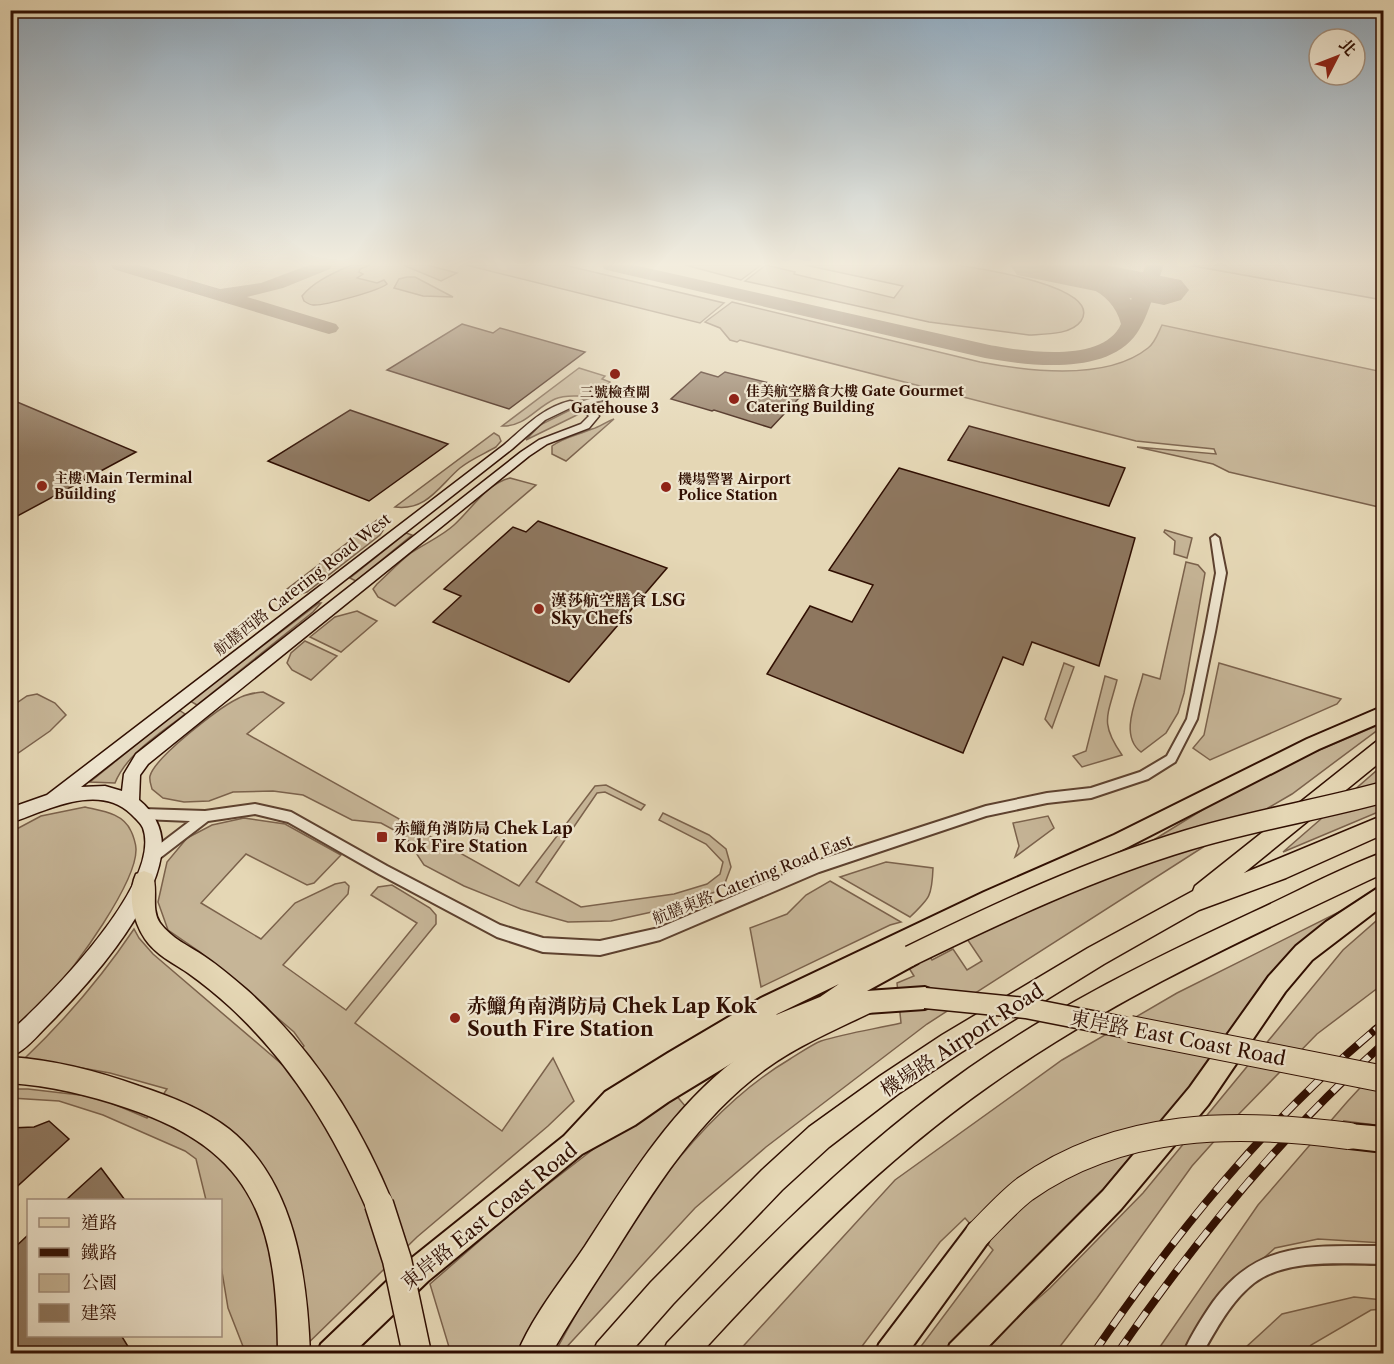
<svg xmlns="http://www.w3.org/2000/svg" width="1394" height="1364" font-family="'Libre Caslon Text','Noto Serif TC',serif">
<rect width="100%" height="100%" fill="#e5d7b5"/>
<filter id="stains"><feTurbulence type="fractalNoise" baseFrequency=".00333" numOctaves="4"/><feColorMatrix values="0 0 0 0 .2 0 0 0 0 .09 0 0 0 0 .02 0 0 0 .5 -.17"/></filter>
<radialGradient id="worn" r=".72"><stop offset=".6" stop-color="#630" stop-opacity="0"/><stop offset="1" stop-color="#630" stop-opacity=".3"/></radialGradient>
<!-- green -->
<g fill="#c6b597" stroke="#7b624c" stroke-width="1.5">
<path d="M351 265H370L360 269 359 272 363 274 357 278 377 283 384 280 387 284C380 290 325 306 313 305 310 305 307 303 304 301L302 296C314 281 334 273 351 265Z"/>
<path d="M403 265H427L457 273 441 281Z"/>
<path d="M466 265H564L724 303 700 323Z"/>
<path d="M685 265H761L741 280Z"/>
<path d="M766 265 795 272 794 274 894 298 903 286 805 265C838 265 872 265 906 265 922 265 940 263 956 265 976 268 1104 286 1081 321 1071 335 1045 334 1029 335L929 322 745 281Z"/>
<path d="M1194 265H1383V300L1193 266Z"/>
<path d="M407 277H415L453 297 423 296 394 288 399 279Z"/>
<path d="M732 302 980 362C1027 371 1107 381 1148 348 1155 343 1158 333 1162 325L1383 372V508L1229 472 1213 464 1137 447 1216 454 1214 449 1136 441 740 340 737 342 730 340 720 328 705 322Z"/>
<path d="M579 368 605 376 602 379 610 382C593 406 575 390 555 399 535 408 525 427 502 426Z"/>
<path d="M570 410 576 411 579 414 526 440 540 425Z"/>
<path d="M614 419 566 461 552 454V446C564 437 578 435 592 429 600 427 605 422 614 419Z"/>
<path d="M494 433 499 436 501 441 496 447C484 454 471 459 460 468 439 486 427 511 395 507Z"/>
<path d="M510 478 536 485 395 606 378 597 373 589 377 584C388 574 399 562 411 553 425 543 441 537 454 525 471 510 486 484 510 478Z"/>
<path d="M377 520 384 529 380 535 307 592 300 594 287 589Z"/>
<path d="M1165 530 1192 538 1187 558 1174 554 1175 541 1164 532Z"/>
<path d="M406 533 412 535 356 581 350 578Z"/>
<path d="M1186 562 1198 565 1205 573 1184 693 1178 713 1166 733 1141 752C1118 735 1138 697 1143 674L1160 679Z"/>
<path d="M319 603H321L313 612 197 705 190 701Z"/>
<path d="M357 611 377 621 341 652 310 637 335 617Z"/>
<path d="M305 641 337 656 311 680 292 670 287 663 291 653Z"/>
<path d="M1064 663 1074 667 1052 728 1045 719Z"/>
<path d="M1219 663 1341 699 1337 704 1210 760 1193 748 1204 735Z"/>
<path d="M1105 676 1117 680C1108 716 1099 722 1122 755L1082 767 1073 756 1086 751Z"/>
<path d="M263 692 284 703 247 734 519 886 595 786 606 785 645 805 641 810 605 792 597 793 536 882 581 907 674 894 707 884 720 874 723 862 706 844 659 820 663 813 709 835 726 849 731 867 725 883 715 892 670 908 611 921 568 922 521 909 464 886 424 865 405 836 381 823 352 820 303 795 273 791 233 792 209 801 184 802 163 798 152 789C151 785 149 780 150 776 155 757 219 708 237 699 245 694 254 693 263 692Z"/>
<path d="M37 694 55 703 66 715 50 731 11 758V707L27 696Z"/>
<path d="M179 710 185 714C160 734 127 753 115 783L90 782Z"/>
<path d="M1383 723V726L1292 794 1222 835 927 1024 766 1147 695 1208 561 1353 554 1354C611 1249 685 1121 790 1059 800 1053 811 1045 821 1041 847 1033 875 1029 901 1023L897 983 914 976 904 960 926 951 932 960 953 949 967 970 982 961 957 924 1139 849 1254 778Z"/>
<path d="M1383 765V810L1283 852Z"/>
<path d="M85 807C102 811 123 813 131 831 133 835 136 844 136 849 137 882 75 968 51 993 39 1006 24 1018 11 1030V832L41 816Z"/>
<path d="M1048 816 1054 828 1015 857 1019 846 1013 823Z"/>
<path d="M244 818 285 824 341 855 314 883 307 885 246 854 201 903 261 939 295 903 335 884 345 882 349 886 348 894 283 965 346 1010 417 923 371 895 378 887 392 885 430 908 436 915V924L355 1023 502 1131 553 1058 574 1101 548 1126 417 1237 298 1353 246 1354 228 1308 221 1266 220 1200H206L196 1159 185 1151 103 1115 59 1101 11 1098 10 1089H28L97 1097 147 1118 167 1089 110 1073 25 1058C68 1017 101 978 134 929L139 938 153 954 284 1066 304 1046 294 1032 200 952 168 930 158 902 167 862 187 838 212 825Z"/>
<path d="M886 862 933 868C932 896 930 898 910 917L840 877Z"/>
<path d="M830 881 901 922 890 925 761 987 750 928 787 914 806 895Z"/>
<path d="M1367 898 1120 1169 1045 1263 945 1353H916L993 1250 965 1218 940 1242 857 1353 736 1354 895 1180 1062 1060 1177 993Z"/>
<path d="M1383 915V984L1317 1034 1235 1118 1192 1166 1097 1298 1055 1353 975 1354 1050 1288 1143 1193 1343 950Z"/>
<path d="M1383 1063V1126L1344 1121 1354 1149 1383 1153V1243L1318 1239 1275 1248 1215 1301 1190 1353 1155 1354 1258 1205 1347 1102Z"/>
<path d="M675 1094 691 1113 519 1353H444L449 1347 430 1284 516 1209 600 1144Z"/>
<path d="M1354 1297 1383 1300V1309L1371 1310 1311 1345 1305 1353H1243L1245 1348 1282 1314Z"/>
</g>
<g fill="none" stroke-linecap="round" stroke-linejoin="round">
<!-- taxiway -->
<g fill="#8a735c" fill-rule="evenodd">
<path d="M111 265H138L220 289 261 283 309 265H332L330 269 283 288 247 297 336 324 339 328 336 332 329 334 322 332 113 269Z"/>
<path d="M602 265H634L985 344C1019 351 1103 365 1121 324 1112 288 1073 280 1041 271L1039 267 1040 265C1070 265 1112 274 1131 300L1146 265H1164C1156 285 1149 316 1137 333 1108 376 1029 366 985 358L611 271 604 269Z"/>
</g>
<!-- runway -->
<path fill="#8a735c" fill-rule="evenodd" d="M1010 265H1106L1181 280 1189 290 1181 300 1164 305 1017 275Z"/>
</g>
<!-- building -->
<g fill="#8e775f" stroke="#300f02" stroke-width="1.5">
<path d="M462 324 493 333 500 328 585 352 509 409 387 370Z"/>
<path d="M701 372 718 377 725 372 769 383 765 388 800 397 771 428 714 410 712 411 671 399Z"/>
<path d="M10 399 136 452 10 520Z"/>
<path d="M350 410 448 444 369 501 268 461Z"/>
<path d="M969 426 1125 468 1109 506 948 460Z"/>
<path d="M899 468 1135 538 1099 666 1032 642 1023 665 1003 657 963 753 767 674 810 606 852 622 873 585 829 570Z"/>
<path d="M538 521 667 568 569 682 433 622 461 596 444 589 513 527 526 532Z"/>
<path d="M49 1121 69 1139 10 1193V1128L34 1127Z"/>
<path d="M101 1168 125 1200H66Z"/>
<path d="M28 1235V1335H121L132 1353H10V1252Z"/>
</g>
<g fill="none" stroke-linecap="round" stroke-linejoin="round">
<!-- street casing -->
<g stroke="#5d412f" stroke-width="4">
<g id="street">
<path d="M604 395H607V399L577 406 573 404Z"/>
<path d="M1215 535 1219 538 1226 573 1215 632 1197 719 1175 762 1148 779 1091 798 1047 803 986 816 819 872 660 940 600 955 543 952 497 937 379 874 288 822 255 814 208 821 156 861 152 863 148 861 146 857 148 853 190 821 143 819 139 818 137 814 139 810 143 809 205 811 255 804 291 812 387 866 500 925 543 938 600 941 659 928 816 861 986 806 1047 793 1091 788 1140 772 1167 756 1187 719 1205 632 1216 573 1211 538Z"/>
<path d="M1384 1246V1264C1345 1264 1286 1258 1254 1283 1231 1301 1217 1328 1202 1354H1183C1191 1335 1202 1318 1213 1302 1259 1239 1313 1247 1384 1246Z"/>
</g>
</g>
<!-- secondary casing -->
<g stroke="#300f02" stroke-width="3">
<path id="secondary" d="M570 401 591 405 599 416 589 428 547 444 529 456 148 764 140 775 139 800C156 814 165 833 161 856 152 913 88 985 48 1025 37 1036 25 1051 10 1057V1032C48 998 163 883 143 828 141 823 135 818 131 814 98 782 46 811 10 823V808L47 795 504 445C525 427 542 408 570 401ZM570 408H582L589 416 581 424 539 440 521 452 136 754 124 774 122 791 105 786 81 787 512 449 545 420Z"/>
</g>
<!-- primary casing -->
<g stroke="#300f02" stroke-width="4">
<g id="primary">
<path d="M1384 706V721L1319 749 1128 847 914 947 918 949 921 956 918 963 867 991 925 987 933 990 936 998 933 1006 925 1009 838 1015 809 1023 765 1043 668 1102 635 1125 582 1154 428 1281 352 1354H317L321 1344 408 1261 564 1136 605 1092 668 1053 761 998 984 892 1114 835 1307 739ZM839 984 820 997 776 1015 777 1014Z"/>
<path d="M1384 884V905L1312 960 1285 992 1208 1105 1121 1209 981 1354H946L950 1344 1103 1191 1190 1087 1269 976 1296 946 1326 922Z"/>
<path d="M1349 1124 1384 1127V1152L1349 1148 1340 1145 1337 1136 1340 1127Z"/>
<path d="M979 1220 988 1224 992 1233 988 1242 907 1354H875L879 1344 970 1224Z"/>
</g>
</g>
<!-- highway casing -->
<g stroke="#300f02" stroke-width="3">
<g id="highway">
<path d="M1384 739V759L1244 873 1384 815V834L1286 878 1199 910 1104 964 960 1053 898 1094 829 1147 782 1190 673 1304 629 1354H592L597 1343 651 1282 762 1170 809 1127 880 1076 942 1035 1088 948 1193 891 1195 886 1377 741Z"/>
<path d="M1384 852V873C1249 937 1111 999 989 1086 881 1162 789 1257 700 1354H662L667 1343C761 1244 857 1147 969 1068 1057 1006 1154 958 1251 913 1295 893 1338 869 1384 852Z"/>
<path d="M144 871 152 874C159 889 150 908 160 923 171 938 189 946 204 956 219 966 233 978 247 990 313 1049 360 1123 393 1204L389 1214 379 1218 369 1214C335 1136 293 1065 230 1007 217 995 202 983 188 973 173 963 155 954 145 939 133 921 127 894 136 874Z"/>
<path d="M863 991 872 994 875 1003 872 1012C837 1029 799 1045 767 1068 700 1116 655 1188 612 1257 591 1289 570 1321 551 1354H517C533 1315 562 1280 585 1246 626 1183 666 1117 725 1068 765 1035 815 1011 863 991Z"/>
<path d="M10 1057C55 1060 97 1071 139 1086 170 1096 203 1109 229 1129 295 1182 307 1275 310 1354H278C277 1226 257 1151 127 1108 89 1095 51 1086 10 1083Z"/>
</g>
</g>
<!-- street -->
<use href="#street" fill="#eee5cf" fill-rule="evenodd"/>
<!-- secondary -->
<use href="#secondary" fill="#eee5cf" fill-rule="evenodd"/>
<!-- primary -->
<use href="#primary" fill="#e5d7b5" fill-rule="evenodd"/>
<!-- highway -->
<use href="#highway" fill="#e5d7b5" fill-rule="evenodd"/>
<!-- rail-far1 casing -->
<g stroke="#300f02" stroke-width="7">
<path id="rail-far1" d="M1374 1030 1384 1022"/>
</g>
<!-- rail casing -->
<g stroke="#300f02" stroke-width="8">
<g id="rail">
<path d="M1093 1354C1175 1234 1264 1123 1376 1029"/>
<path d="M1117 1354C1195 1240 1281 1135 1384 1043"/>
</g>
</g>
<!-- rail-far1 -->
<use href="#rail-far1" stroke="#eee5cf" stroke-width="4.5" stroke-dasharray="14" stroke-linecap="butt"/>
<!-- rail -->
<use href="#rail" stroke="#eee5cf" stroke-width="6" stroke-dasharray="17" stroke-linecap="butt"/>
<!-- primary-bridge-far1 casing -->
<g stroke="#300f02" stroke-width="23" stroke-linecap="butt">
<g id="primary-bridge-far1">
<path d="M910 956C1000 912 1092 869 1188 840 1253 820 1319 810 1384 792"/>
<path d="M925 998 1026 1008 1138 1030"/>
</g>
</g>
<!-- primary-bridge casing -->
<g stroke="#300f02" stroke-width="28" stroke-linecap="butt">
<g id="primary-bridge">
<path d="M1130 1029 1384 1079"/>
<path d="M979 1233C994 1218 1008 1202 1025 1189 1121 1121 1237 1121 1349 1136"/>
</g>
</g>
<!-- highway-bridge casing -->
<g stroke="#300f02" stroke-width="31" stroke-linecap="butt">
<path id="highway-bridge" d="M379 1204 397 1260 417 1354"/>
</g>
<!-- primary-bridge-far1 -->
<use href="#primary-bridge-far1" stroke="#e5d7b5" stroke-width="20"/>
<!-- primary-bridge -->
<use href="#primary-bridge" stroke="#e5d7b5" stroke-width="26"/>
<!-- highway-bridge -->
<use href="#highway-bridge" stroke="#e5d7b5" stroke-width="28"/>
</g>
<!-- sky -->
<linearGradient id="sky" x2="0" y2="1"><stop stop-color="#8ea7bb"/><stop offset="0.58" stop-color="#f3edde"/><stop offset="1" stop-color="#f3edde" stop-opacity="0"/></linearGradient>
<rect width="1394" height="456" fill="url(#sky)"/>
<!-- markers -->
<g fill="#8f2418" stroke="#eee5cf" stroke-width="2">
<circle cx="615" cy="374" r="6"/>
<circle cx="734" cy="399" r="6"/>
<circle cx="42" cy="486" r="6"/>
<circle cx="666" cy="487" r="6"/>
<circle cx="539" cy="609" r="6"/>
<rect x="376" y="831" width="12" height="12" rx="3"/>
<circle cx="455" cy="1018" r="6"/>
</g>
<g text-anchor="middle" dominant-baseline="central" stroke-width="4.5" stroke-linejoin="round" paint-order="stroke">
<!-- far-poi labels -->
<g font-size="14" font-weight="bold" fill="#300f02" stroke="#eee5cf" text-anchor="start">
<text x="746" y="391">佳美航空膳食大樓 Gate Gourmet<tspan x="746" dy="16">Catering Building</tspan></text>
<text x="615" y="392" text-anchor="middle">三號檢查閘<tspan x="615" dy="16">Gatehouse 3</tspan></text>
<text x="54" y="478">主樓 Main Terminal<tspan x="54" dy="16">Building</tspan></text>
<text x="678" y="479">機場警署 Airport<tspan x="678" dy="16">Police Station</tspan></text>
</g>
<!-- street labels -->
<g font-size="16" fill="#300f02" stroke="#eee5cf">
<text transform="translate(302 584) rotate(-38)">航膳西路 Catering Road West</text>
<text transform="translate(752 879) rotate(-22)">航膳東路 Catering Road East</text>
</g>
<!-- poi labels -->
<g font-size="16" font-weight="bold" fill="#300f02" stroke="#eee5cf" text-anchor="start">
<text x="551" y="600">漢莎航空膳食 LSG<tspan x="551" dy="18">Sky Chefs</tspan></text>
<text x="394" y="828">赤鱲角消防局 Chek Lap<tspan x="394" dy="18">Kok Fire Station</tspan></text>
</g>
<!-- near-poi labels -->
<g font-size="20" font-weight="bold" fill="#300f02" stroke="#eee5cf" text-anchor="start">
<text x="467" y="1006">赤鱲角南消防局 Chek Lap Kok<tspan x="467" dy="23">South Fire Station</tspan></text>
</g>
<!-- near-street labels -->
<g font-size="20" fill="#300f02" stroke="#eee5cf">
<text transform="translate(1178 1038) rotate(11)">東岸路 East Coast Road</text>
<text transform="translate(962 1040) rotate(-33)">機場路 Airport Road</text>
<text transform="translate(489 1216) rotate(-39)">東岸路 East Coast Road</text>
</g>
</g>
<!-- margin -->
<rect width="1394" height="1364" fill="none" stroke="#e5d7b5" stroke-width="36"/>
<rect x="12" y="12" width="1370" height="1340" fill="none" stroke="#300f02" stroke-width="3"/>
<rect x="18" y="18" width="1358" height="1328" fill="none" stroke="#300f02" stroke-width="1.5"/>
<!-- legend -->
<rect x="27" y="1199" width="195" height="138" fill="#eee5cf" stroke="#a28f7d" stroke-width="1.5"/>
<rect x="39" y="1218" width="30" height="9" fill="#e5d7b5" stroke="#a28f7d" stroke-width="1.5"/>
<text x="81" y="1229" font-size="18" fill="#300f02">道路</text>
<rect x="39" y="1248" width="30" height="9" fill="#300f02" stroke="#a28f7d" stroke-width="1.5"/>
<text x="81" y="1259" font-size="18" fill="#300f02">鐵路</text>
<rect x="39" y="1274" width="30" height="18" fill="#c6b597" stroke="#a28f7d" stroke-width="1.5"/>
<text x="81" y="1289" font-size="18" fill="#300f02">公園</text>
<rect x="39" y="1304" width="30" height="18" fill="#8e775f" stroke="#a28f7d" stroke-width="1.5"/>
<text x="81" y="1319" font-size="18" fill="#300f02">建築</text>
<!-- north arrow -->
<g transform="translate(1337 57) rotate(48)"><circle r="28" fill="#eee5cf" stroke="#a28f7d" stroke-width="1.5"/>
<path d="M0-4.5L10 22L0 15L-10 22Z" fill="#8f2418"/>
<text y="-9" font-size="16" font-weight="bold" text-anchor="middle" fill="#300f02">北</text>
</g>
<rect width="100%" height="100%" filter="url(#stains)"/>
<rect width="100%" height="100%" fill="url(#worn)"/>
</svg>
